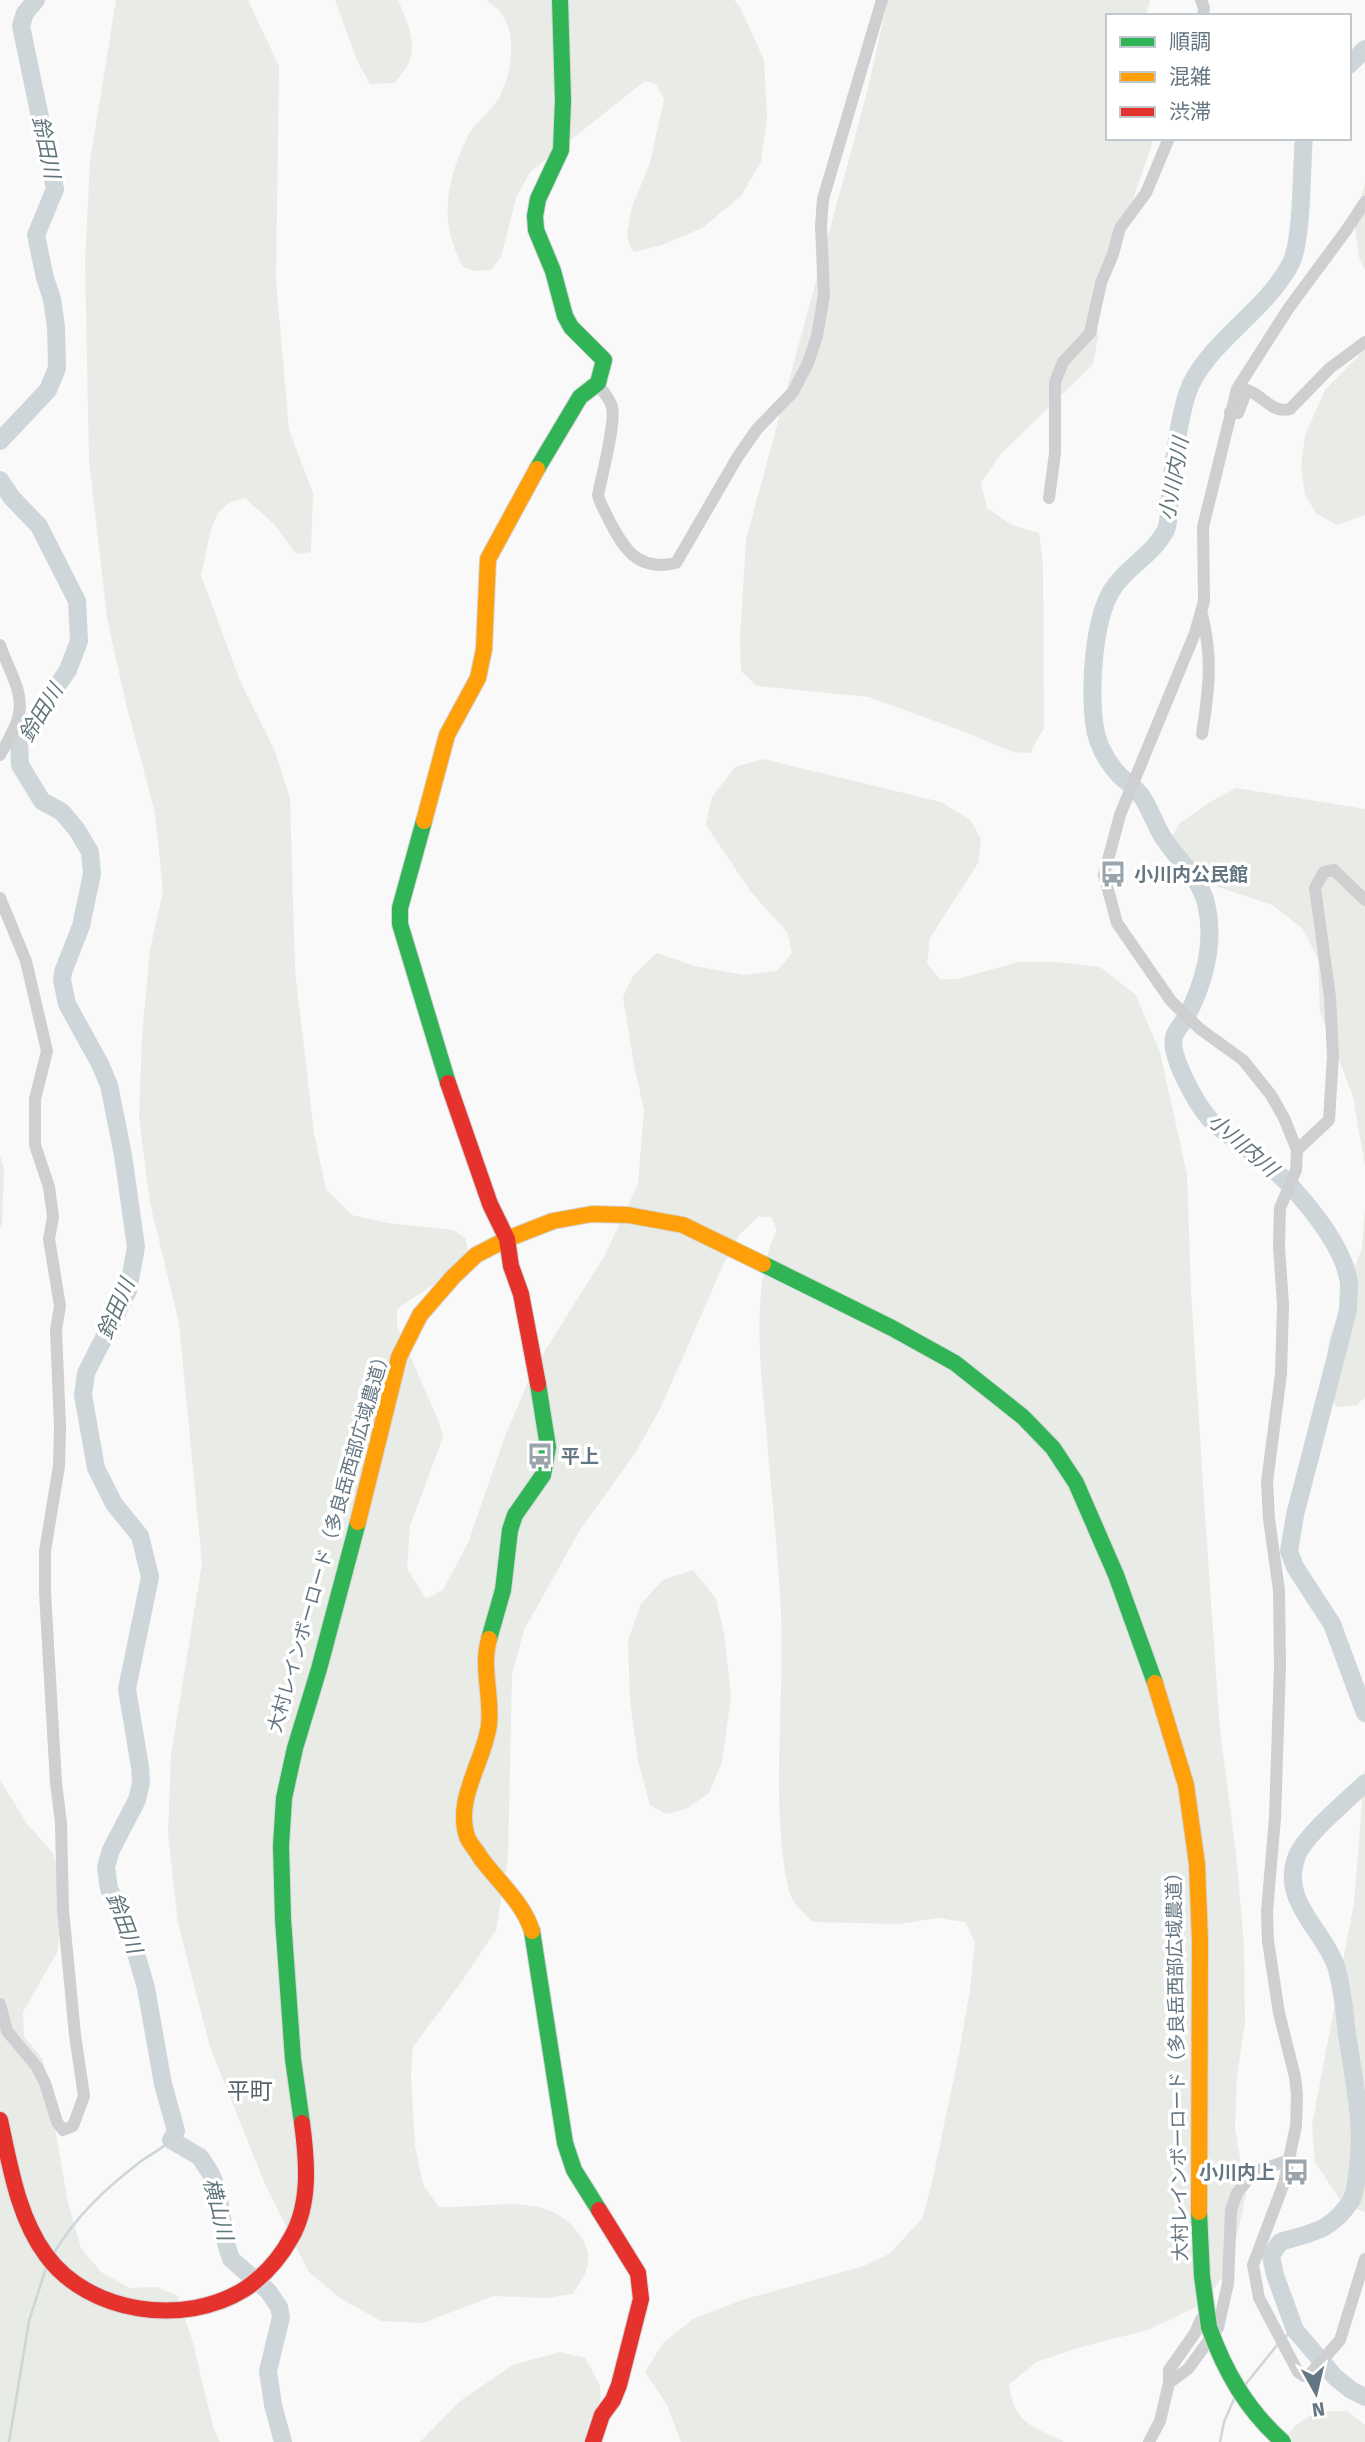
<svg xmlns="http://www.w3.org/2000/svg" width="1365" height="2442" font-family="'Fira Sans','Noto Sans JP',sans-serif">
<rect width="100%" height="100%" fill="#f9f9f9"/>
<!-- green -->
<g fill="#e8ebe6">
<path d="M116 0H248L279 66 276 281 289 430 313 493 311 552 296 554 275 525 245 498 230 502 218 513 211 529 201 575 240 681 275 751 290 798 295 970 314 1134 326 1189 352 1215 388 1223 454 1230 466 1239 469 1261 397 1309V1326L439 1422 443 1437 410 1526 407 1568 426 1599 443 1590 468 1543 505 1436 534 1368 605 1255 638 1184 644 1110 634 1065 623 997 633 976 657 953 694 966 744 975 777 971 792 953 787 932 751 892 706 825 712 797 735 767 763 759 941 802 970 820 981 839 978 863 930 938 927 963 940 979H958L1018 962H1057L1100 967 1135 994 1160 1052 1187 1175 1191 1290 1204 1502 1220 1730 1236 1853 1244 1945 1245 2023 1237 2077 1235 2128 1246 2195 1230 2266 1204 2303 1148 2330 1077 2348 1037 2362 1009 2384C1014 2424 1031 2425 1064 2442H681L667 2405 645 2372 663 2343 693 2319 742 2300 864 2266 889 2254 922 2219 932 2182 958 2059 970 1990 975 1942 965 1922 938 1918 899 1924 813 1922C803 1913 791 1902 788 1888 770 1798 785 1704 781 1613 778 1551 771 1489 766 1428 761 1370 750 1282 777 1230L771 1217H758L740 1234 724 1263 661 1407 636 1452 580 1530 524 1630 512 1674 508 1857 496 1930 462 1981 413 2047 411 2078 415 2146 423 2185 439 2207C490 2209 552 2187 583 2240 595 2261 585 2277 572 2294L546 2298 493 2296 423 2323 381 2321 340 2298 308 2271 265 2184 210 2047 178 1923 168 1833 171 1755 202 1563 179 1323 150 1203 139 1118 142 1036 150 950 163 891 155 813 125 700 107 618 89 459 85 262 90 162Z"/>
<path d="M335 0H398C412 34 423 53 394 83L370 84 357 60Z"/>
<path d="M486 0H734L740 7 764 60 767 119 761 162 741 196 702 228 662 245 634 252 629 245 627 233 632 207 650 163 664 99 656 84 645 81 530 172 516 198 501 257 491 270 475 271 463 267C438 221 446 180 469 134 476 122 489 113 497 101 511 78 518 38 502 14 499 9 491 4 486 0Z"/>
<path d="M888 0H1150L1146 16H1108V138H1154L1124 226 1095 289 1098 337 1093 364 1000 455 981 483 987 508 1012 525 1039 533 1043 563 1044 728 1030 753 1013 752 962 731 869 697 757 686 741 671 740 640 746 540 867 92Z"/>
<path d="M1365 183V270L1359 257 1354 221Z"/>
<path d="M1365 349V515L1337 525 1316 513 1305 495 1301 467 1305 435 1325 390Z"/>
<path d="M1236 788 1365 809V1166L1353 1096 1320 1012 1318 959 1303 929 1272 905 1218 887 1179 869 1165 848 1179 824 1210 802Z"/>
<path d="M0 1155 4 1169 2 1225 0 1229Z"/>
<path d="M1365 1207V1397L1357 1405 1337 1407 1327 1394 1325 1375 1329 1340 1362 1248Z"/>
<path d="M693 1570 716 1599 724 1633 731 1696 722 1762 709 1793 686 1809 666 1814 650 1805 638 1761 630 1700 628 1640 641 1604 663 1580Z"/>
<path d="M1365 1767V2212L1342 2203 1315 2162 1312 2125 1354 1903Z"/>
<path d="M0 1780 27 1824 53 1853 66 1900 57 1952 23 2012 24 2036 43 2060 68 2203 81 2248 101 2272 130 2288 157 2287 178 2296 193 2343 213 2427 220 2442H0Z"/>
<path d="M560 2352 585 2358 600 2385 603 2442H420L460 2401 513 2365Z"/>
<path d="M1318 2411H1347L1365 2425V2442H1282L1296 2425Z"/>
</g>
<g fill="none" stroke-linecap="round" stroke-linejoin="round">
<!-- stream -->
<g stroke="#ced6d9" stroke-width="2.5">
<path d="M54 2253C76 2216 106 2188 140 2162 151 2154 162 2149 171 2140"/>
<path d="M1285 2337 1295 2330"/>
<path d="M1245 2385 1278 2344"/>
<path d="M9 2442 29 2321 46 2268"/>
<path d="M1220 2442 1224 2422 1234 2399"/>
</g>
<!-- river -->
<g stroke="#ced6d9" stroke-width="18">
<path d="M1349 65 1365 49"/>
<path d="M1304 138C1301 168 1303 242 1290 265 1265 311 1215 337 1191 384 1179 410 1173 466 1170 497 1168 507 1170 520 1166 530 1153 555 1126 567 1112 590 1093 621 1090 687 1094 722 1096 742 1106 761 1120 776 1127 782 1134 787 1140 794 1149 806 1154 822 1162 836 1176 858 1200 878 1206 903 1215 941 1205 980 1188 1014 1184 1022 1176 1029 1174 1037 1169 1055 1196 1103 1208 1117 1224 1135 1247 1147 1266 1163 1296 1188 1344 1243 1349 1283 1349 1292 1348 1302 1348 1310L1295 1515 1289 1551 1295 1567 1332 1624 1365 1713"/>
<path d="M0 441 48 390 57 368 56 327 52 299 45 278 36 235 55 189 21 26 25 13 36 0"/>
<path d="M0 480 12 498 39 526 77 601 79 641 68 670 19 741 20 765 42 801 62 812 77 830 90 852 92 874 81 926 63 972 62 980 67 1004 100 1064 109 1085 123 1155 136 1247 128 1291 86 1373 83 1395 96 1468 114 1504 140 1536 150 1577 127 1689 140 1767 141 1783 137 1800 111 1850 106 1867 109 1889 127 1922 146 1988 163 2084 176 2131 171 2140 200 2157 211 2174 218 2192 226 2243 231 2259 268 2291 279 2307 281 2317 268 2371 273 2405 283 2442"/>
<path d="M1365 1783C1348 1800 1305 1835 1297 1856 1279 1900 1323 1929 1336 1966 1343 1988 1344 2011 1347 2034 1354 2082 1365 2127 1357 2176 1356 2184 1355 2194 1351 2201 1330 2232 1313 2232 1280 2242L1271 2256 1275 2275 1295 2330 1335 2377 1351 2390 1365 2397"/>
</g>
<!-- fast casing -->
<g stroke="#d5d6d7" stroke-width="18">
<g id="fast">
<path d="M537 469 580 397 598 383 604 360 571 327 565 316 553 271 536 230 535 216 538 199 561 150 563 100 560 0"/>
<path d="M424 821 400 908V924L448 1083"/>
<path d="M763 1264 892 1328 955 1363 1023 1417 1053 1448 1076 1483 1116 1575 1155 1683"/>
<path d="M489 1639 503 1590 510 1530 515 1515 543 1475 548 1447 538 1384"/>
<path d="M532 1931 565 2143 574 2170 599 2210"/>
<path d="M302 2123 293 2059 283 1919 281 1846 284 1798 295 1748 319 1669 358 1522"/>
<path d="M1199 2212 1202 2276 1209 2327"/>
</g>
</g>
<!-- slow casing -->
<g stroke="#d5d6d7" stroke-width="18">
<g id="slow">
<path d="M424 821 447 735 478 678 484 649 488 559 537 469"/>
<path d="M358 1522 399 1357 420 1315 453 1277 476 1255 507 1239 553 1221 592 1214 628 1215 683 1225 763 1264"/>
<path d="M489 1639C481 1668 492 1696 489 1725 484 1762 453 1801 468 1839 471 1845 477 1851 480 1857 498 1882 523 1902 532 1931"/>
<path d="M1155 1683 1186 1785 1197 1864 1200 1941 1199 2212"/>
</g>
</g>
<!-- jam casing -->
<g stroke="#d5d6d7" stroke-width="18">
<g id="jam">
<path d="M448 1083 490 1204 507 1239 511 1266 521 1294 538 1384"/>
<path d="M0 2120C10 2166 18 2217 46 2255 89 2314 184 2327 245 2289 264 2276 280 2258 291 2238 311 2204 307 2160 302 2123"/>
<path d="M593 2442 602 2415 613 2400 619 2385 641 2299 638 2273 599 2210"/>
</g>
</g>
<!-- street -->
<g stroke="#cecfd0" stroke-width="12">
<path d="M1201 0 1204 8 1203 16"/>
<path d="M1365 202 1345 232 1288 309 1237 389 1203 527 1204 601 1195 633 1120 815 1104 875 1117 923 1171 1001 1200 1029 1243 1060 1271 1095 1284 1118 1297 1150 1296 1170 1280 1208 1279 1246 1283 1305 1281 1374 1267 1482 1269 1519 1279 1590 1280 1666 1275 1818 1267 1911 1268 1941 1279 2013 1295 2077 1297 2095 1296 2126 1284 2183 1253 2265 1259 2298 1298 2372 1304 2376 1311 2373 1340 2340 1365 2259"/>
<path d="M598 383C602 392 610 398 612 407 616 423 602 475 598 495 600 504 605 511 609 520 624 549 638 572 676 563L737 458 757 429 793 392 808 363 817 336 824 295 821 226 823 199 882 0"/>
<path d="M1230 412 1238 413 1247 390C1263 395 1272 414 1290 409L1330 368 1365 342"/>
<path d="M1049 498 1055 453V382L1063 362 1090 333 1101 283 1113 254 1120 228 1146 193 1169 138"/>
<path d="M0 645C7 667 24 691 19 714 16 729 7 742 0 755"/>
<path d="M1202 734C1209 689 1213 659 1202 614"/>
<path d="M0 898 26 961 47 1051 35 1099V1145L49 1187 53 1217 49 1239 60 1306 56 1330 60 1426 59 1466 45 1551V1592L56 1783 61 1823 63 1909 75 2035 84 2096 73 2126 63 2130 57 2122 45 2083 37 2067 7 2031 0 2004"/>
<path d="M1297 1150 1329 1120 1333 1056 1330 997 1315 888 1324 872 1334 870 1365 900"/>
<path d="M1169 2383V2370L1195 2333 1201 2319 1208 2316"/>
<path d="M1149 2442 1160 2421 1169 2383 1188 2369 1218 2328 1228 2283 1231 2210 1237 2193 1251 2176 1262 2169 1290 2160"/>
</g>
<!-- fast -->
<use href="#fast" stroke="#30b455" stroke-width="16"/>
<!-- slow -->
<use href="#slow" stroke="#ff9f0a" stroke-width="16"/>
<!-- jam -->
<use href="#jam" stroke="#e5322d" stroke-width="16"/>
<!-- fast-bridge casing -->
<g stroke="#d5d6d7" stroke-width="18" stroke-linecap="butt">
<path id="fast-bridge" d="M1209 2327C1225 2372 1247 2410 1283 2442"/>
</g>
<!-- fast-bridge -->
<use href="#fast-bridge" stroke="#30b455" stroke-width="16"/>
</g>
<!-- icons -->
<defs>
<g id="bus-bare" transform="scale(2.1)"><path d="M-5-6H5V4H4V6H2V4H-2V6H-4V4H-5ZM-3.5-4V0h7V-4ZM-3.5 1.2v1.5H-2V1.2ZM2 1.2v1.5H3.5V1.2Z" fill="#99a4ac" stroke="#fff" stroke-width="2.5" paint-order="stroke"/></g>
</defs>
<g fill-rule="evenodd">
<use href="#bus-bare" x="1113" y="874"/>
<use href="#bus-bare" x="540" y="1456"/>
<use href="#bus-bare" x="1296" y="2172"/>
</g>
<g text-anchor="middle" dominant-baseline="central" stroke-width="7" stroke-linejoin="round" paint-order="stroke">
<!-- poi labels -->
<g font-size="19" font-weight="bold" fill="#657683" stroke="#fff" text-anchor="start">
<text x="1134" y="874">小川内公民館</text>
<text x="561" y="1456">平上</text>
<text x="1275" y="2172" text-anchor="end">小川内上</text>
</g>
<!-- street labels -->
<g font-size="19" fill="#657683" stroke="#fff">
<text transform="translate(329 1540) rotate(-74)">大村レインボーロード（多良岳西部広域農道）</text>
<text transform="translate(1177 2062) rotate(-91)">大村レインボーロード（多良岳西部広域農道）</text>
</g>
<!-- water labels -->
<g font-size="21" font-style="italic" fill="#60757c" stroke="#fff">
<text transform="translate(46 147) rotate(78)">鈴田川</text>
<text transform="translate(1174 479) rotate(-80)">小川内川</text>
<text transform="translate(41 713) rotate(-59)">鈴田川</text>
<text transform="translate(1243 1145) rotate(41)">小川内川</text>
<text transform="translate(116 1309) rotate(-67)">鈴田川</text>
<text transform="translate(124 1923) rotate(69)">鈴田川</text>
<text transform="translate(218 2209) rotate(76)">横山川</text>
</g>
<!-- quarter labels -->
<g font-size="23" fill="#57646e" stroke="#fff">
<text x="250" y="2091">平町</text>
</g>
</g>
<!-- legend -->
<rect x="1106" y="14" width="245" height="126" fill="#ffffff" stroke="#c1c8cd" stroke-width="2"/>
<rect x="1120" y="37" width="35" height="10" fill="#30b455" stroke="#c1c8cd" stroke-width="2"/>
<text x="1169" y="49" font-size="21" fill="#657683">順調</text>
<rect x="1120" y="72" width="35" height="10" fill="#ff9f0a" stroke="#c1c8cd" stroke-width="2"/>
<text x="1169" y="84" font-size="21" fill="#657683">混雑</text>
<rect x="1120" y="107" width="35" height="10" fill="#e5322d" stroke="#c1c8cd" stroke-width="2"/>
<text x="1169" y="119" font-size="21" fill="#657683">渋滞</text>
<!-- north arrow -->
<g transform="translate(1316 2393) rotate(172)" stroke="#ffffff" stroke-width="5" paint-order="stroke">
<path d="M0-5L12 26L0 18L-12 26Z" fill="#657683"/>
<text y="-10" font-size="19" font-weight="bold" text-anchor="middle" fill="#657683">N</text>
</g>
</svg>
